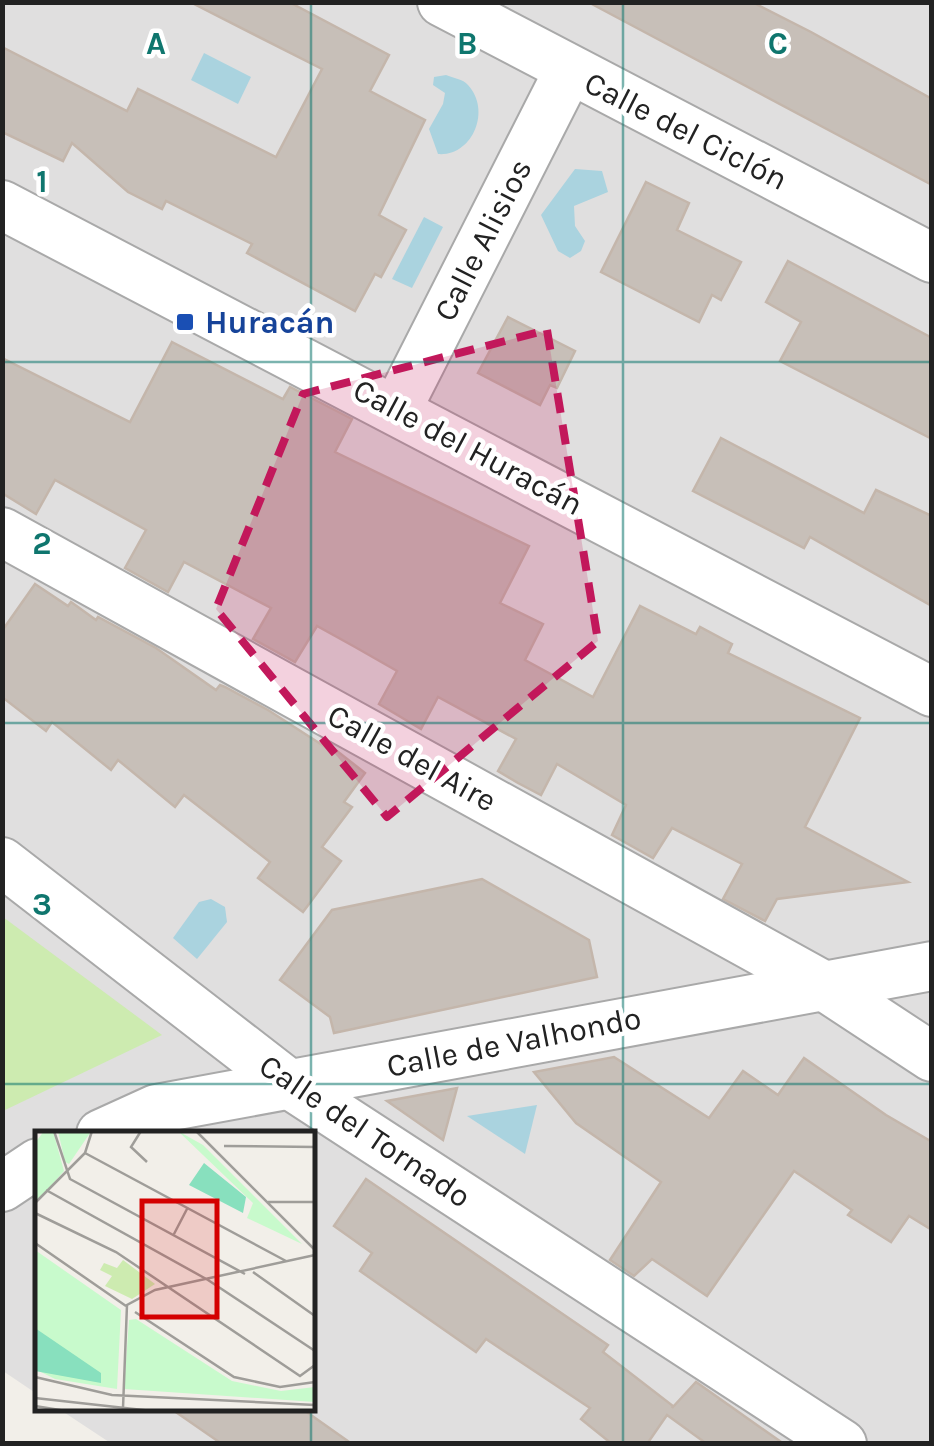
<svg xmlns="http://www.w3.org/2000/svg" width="934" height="1446" font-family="Karla,sans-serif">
<rect width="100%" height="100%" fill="#f2efe9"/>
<!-- residential -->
<path fill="#e0dfdf" d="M2 3H931V1443L112 1444 59 1409 312 1408V1134H38L37 1394 3 1371Z"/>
<!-- grass -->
<path fill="#cdebb0" d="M3 917 162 1035 3 1111Z"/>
<!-- water -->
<g fill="#aad3df">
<path d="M204 53 251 77 238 104 191 80Z"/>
<path d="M446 75C453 78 463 79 468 85 492 111 472 157 438 154L429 129 443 104 445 93 433 85 434 77Z"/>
<path d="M575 169 602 171 608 192 574 206 575 226 585 241 581 251 570 258 558 251 541 215Z"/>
<path d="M424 217 443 227 412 288 392 279Z"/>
<path d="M211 899 225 907 227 922 197 959 173 938 199 902Z"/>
<path d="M537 1105 525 1154 467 1116Z"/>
</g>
<!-- building -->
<g fill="#c7bfb8" stroke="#c4b6ab" stroke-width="2.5">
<path d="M190 2H289L389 55 370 91 425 120 379 215 406 230 381 277 375 274 355 311 247 253 252 244 166 201 162 209 128 192 72 143 63 161 2 132V47L127 111 138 89 276 157 322 69Z"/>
<path d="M588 2H752L811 32 932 99V185Z"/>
<path d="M646 182 689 203 677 230 741 262 721 300 712 295 699 322 601 272Z"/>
<path d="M788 261 932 338V439L780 361 801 322 766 302Z"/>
<path d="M508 317 575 351 557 388 550 385 540 405 478 373Z"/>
<path d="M172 342 283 399 290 387 352 419 335 452 529 546 500 603 543 624 525 660 593 697 640 606 696 634 700 627 732 644 728 653 860 718 805 827 908 882 777 899 765 921 723 899 742 864 672 828 653 858 612 835 626 805 557 764 541 795 518 783 498 771 516 739 438 697 421 729 379 704 397 671 355 647 317 626 295 662 253 639 271 608 184 562 168 592 125 568 146 530 55 480 36 514 2 493V358L130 422Z"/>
<path d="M721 438 864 513 876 490 932 516V606L810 537 804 548 693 491Z"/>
<path d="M35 584 68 606 71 602 96 620 98 617 156 648 216 690 220 685 225 687 268 710 330 750 332 747 365 773 344 802 352 807 322 847 341 861 303 912 258 878 270 862 184 795 175 807 118 760 111 770 52 722 46 731 2 697V631Z"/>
<path d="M482 879 589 940 597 977 334 1033 330 1017 280 980 332 910Z"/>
<path d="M614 1057 709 1118 743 1071 778 1095 804 1058 886 1115 932 1142V1230L909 1216 891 1242 848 1215 852 1210 794 1171 707 1296 652 1259 634 1276 610 1260 661 1182 576 1123 534 1072Z"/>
<path d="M457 1088 443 1140 387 1101Z"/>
<path d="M366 1179 608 1345 603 1352 673 1406 672 1408 696 1382 784 1444H707L667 1415 647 1444H612L581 1419 590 1408 486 1339 476 1352 360 1271 372 1253 334 1226Z"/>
<path d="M170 1408H301L352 1444H222Z"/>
</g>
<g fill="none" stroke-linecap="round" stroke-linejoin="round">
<!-- minor casing -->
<g stroke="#a9a9a9" stroke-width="52">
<g id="minor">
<path d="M442 2 932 258"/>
<path d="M2 205 932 692"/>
<path d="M397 409 569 70"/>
<path d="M2 532 821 984 932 1057"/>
<path d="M2 862 289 1084 842 1444"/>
<path d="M101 1134 156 1109 932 966"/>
<path d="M2 1187 38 1163"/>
</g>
</g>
<!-- path -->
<path stroke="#fa8072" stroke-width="6" stroke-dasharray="5 5" stroke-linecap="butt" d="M2 1400 3 1399"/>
<!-- minor -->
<use href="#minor" stroke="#fff" stroke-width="48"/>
</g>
<!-- marked area -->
<path fill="#c2185b" fill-opacity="0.2" stroke="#c2185b" stroke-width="8" stroke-dasharray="20 12" stroke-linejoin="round" d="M547 330 598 641 387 817 216 609 303 394Z"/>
<!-- grid -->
<path fill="none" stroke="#0f766e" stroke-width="2.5" stroke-opacity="0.55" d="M311 2V1134M623 2V1444M2 362H932M2 723H932M2 1084H932M311 1408V1444"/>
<!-- markers -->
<rect fill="#1a4fb4" stroke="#fff" stroke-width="4" x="175" y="312" width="20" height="20" rx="5"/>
<g text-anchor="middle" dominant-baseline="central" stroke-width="9" stroke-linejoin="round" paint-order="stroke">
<!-- street labels -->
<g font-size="32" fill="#222" stroke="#fff">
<text transform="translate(686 131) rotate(27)">Calle del Ciclón</text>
<text transform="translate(483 240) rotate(-63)">Calle Alisios</text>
<text transform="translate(468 447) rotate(28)">Calle del Huracán</text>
<text transform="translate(412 758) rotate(29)">Calle del Aire</text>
<text transform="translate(514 1042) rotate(-11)">Calle de Valhondo</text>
<text transform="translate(365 1131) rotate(34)">Calle del Tornado</text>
</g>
<!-- transit labels -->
<g font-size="32" font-weight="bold" fill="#164399" stroke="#fff" text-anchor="start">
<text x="205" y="322">Huracán</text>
</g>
</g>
<!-- overview -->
<g transform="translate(35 1131)">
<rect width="280" height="280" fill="#f2efe9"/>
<path d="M88 129 120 153 97 168 70 155 77 145 65 139 69 132 82 137Z" fill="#cdebb0"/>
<path d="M9 0H18L29 40 0 73V12ZM23 0 55 2 34 33 30 31ZM143 0 168 14 267 113 212 87 218 72ZM0 119 86 179 82 258 20 248 0 238ZM101 188 197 250 246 260 280 256V271L89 258 94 189Z" fill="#c8facc"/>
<path d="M169 32 211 66 208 82 154 54ZM0 197 66 242V252L0 240Z" fill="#88e0be"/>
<path fill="none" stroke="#9f9d99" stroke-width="2.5" d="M19 0 35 48 210 143M106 0 96 16 112 31M161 0 280 119M189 15 280 16M50 22 251 130M11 59 173 149 280 220M233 71H280M0 72 50 22 57 0M0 82 81 121 265 245 280 234M139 103 153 76M0 112 91 175M218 141 280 185M100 181 199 246 245 256 280 251M0 246 77 264 280 274M0 267 117 280M0 275 31 280M88 277 92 174 120 159 280 124"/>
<path fill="#d40000" fill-opacity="0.15" stroke="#d40000" stroke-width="5" d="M107 70H182V186H107Z"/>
<rect width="280" height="280" fill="none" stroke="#222" stroke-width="5"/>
</g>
<g font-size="32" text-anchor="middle" font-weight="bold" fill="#0f766e" stroke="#fff" stroke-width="9" stroke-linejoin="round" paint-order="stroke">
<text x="156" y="54">A</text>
<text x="467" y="54">B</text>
<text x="778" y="54">C</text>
<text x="42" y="192">1</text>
<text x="42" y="554">2</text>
<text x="42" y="915">3</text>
</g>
<!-- border -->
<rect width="934" height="1446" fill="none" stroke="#222222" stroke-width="10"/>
</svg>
